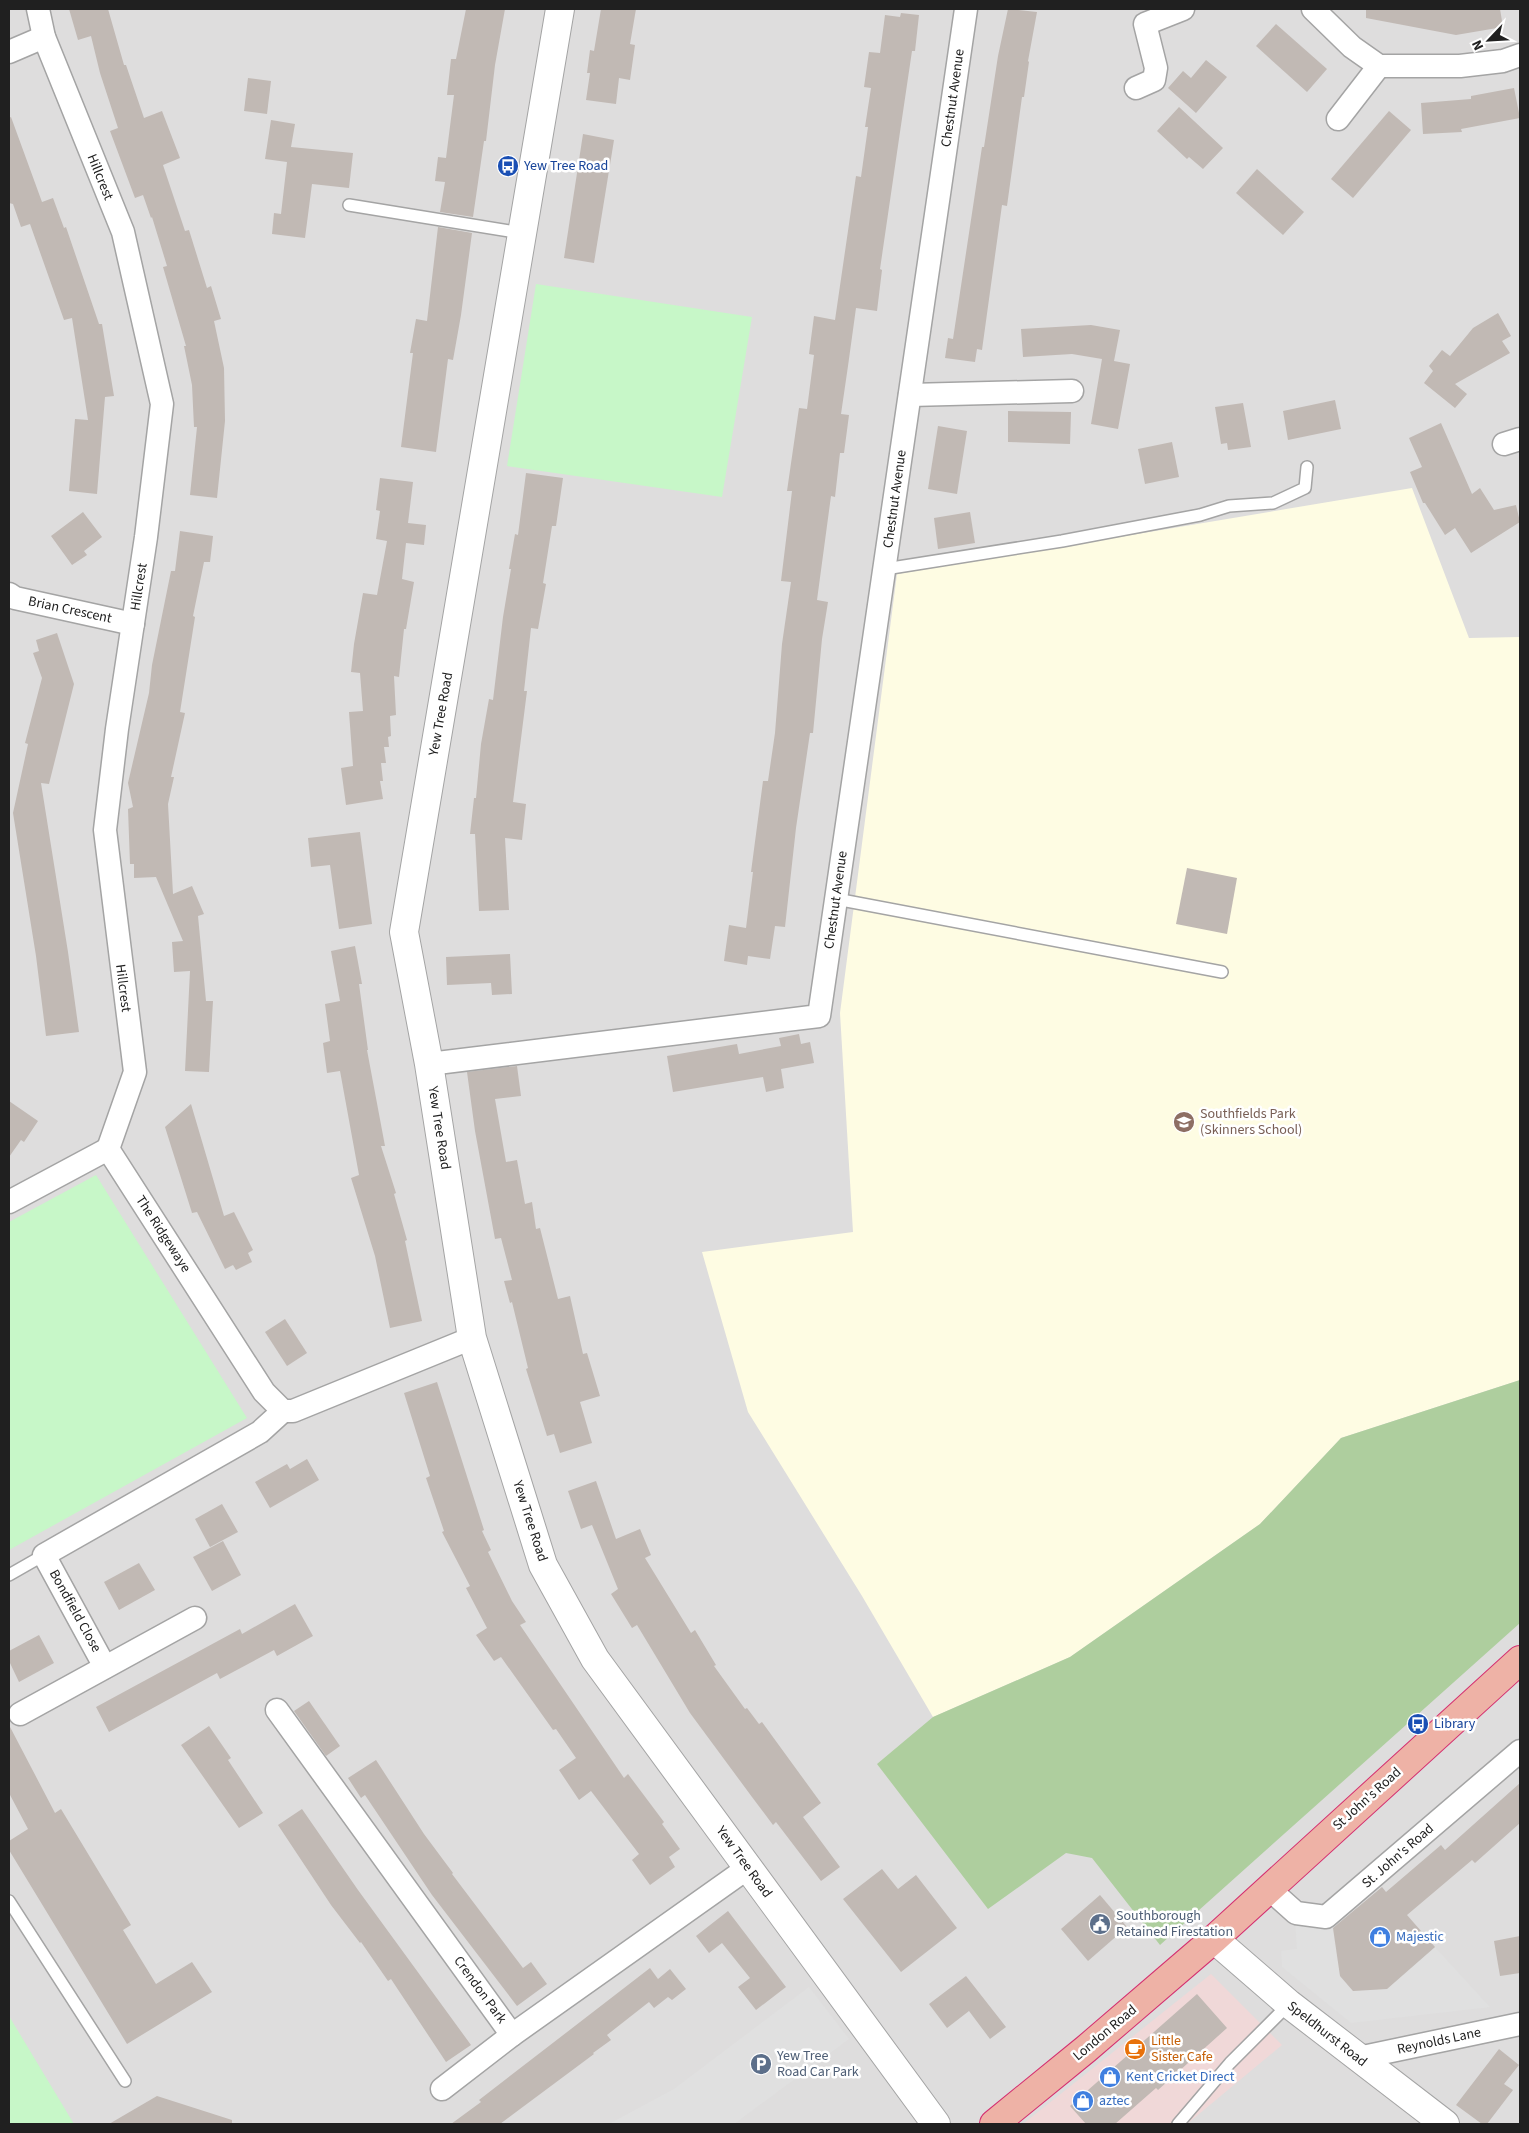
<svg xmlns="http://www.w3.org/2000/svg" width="1529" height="2133" font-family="'Source Sans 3',sans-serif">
<rect width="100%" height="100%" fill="#f0ede7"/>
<!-- residential -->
<rect fill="#dedddd" x="9" y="9" width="1511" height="2115"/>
<!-- commercial -->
<path fill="#f0d8d8" d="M1211 1974 1282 2045 1187 2124H1023Z"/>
<!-- education -->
<path fill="#fefce3" d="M1412 488 1469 638 1520 637V1380L1341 1438 1260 1524 1070 1657 933 1717 862 1596 748 1412 702 1252 853 1232 840 1013 897 574Z"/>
<!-- forest -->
<path fill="#aece9e" d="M1520 1380V1623L1160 1945 1092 1858 1066 1853 988 1909 877 1764 933 1717 1070 1657 1260 1524 1341 1438Z"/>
<!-- park -->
<g fill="#c7f7c8">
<path d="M536 284 752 317 722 497 507 466Z"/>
<path d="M96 1175 247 1418 9 1550V1222Z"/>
<path d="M9 2016 74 2124H9Z"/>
</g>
<!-- parking -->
<g fill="#e0e0e0">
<path d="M1331 1918 1340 1976 1353 1991 1387 1989 1435 1947 1490 2007 1351 2023 1282 1967 1281 1951 1297 1949 1295 1920Z"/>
<path d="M809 1987 849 2039 734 2124H609L674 2089Z"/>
</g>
<!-- building -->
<g fill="#c1b9b4">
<path d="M69 9H108L124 65H126L144 118 162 111 180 158 163 165 185 231 189 230 207 288 211 286 221 319 214 321 224 368 225 421 217 498 190 495 197 427H194L192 385 184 346H186L163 267 167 266 152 217 151 218 143 195 135 198 110 131 118 128 100 73 91 36 78 40Z"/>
<path d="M466 9H505L495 65 486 141H484L473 217 440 212 445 182 435 181 438 157 446 158 454 95H447L451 59H456Z"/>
<path d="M601 9H636L630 44 635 45 630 80 619 78 616 104 586 100 590 73H587L590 50 594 51Z"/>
<path d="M1008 9 1037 12 1028 61 1029 62 1024 97H1022L1007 206 1002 205 982 350 977 349 975 362 945 358 948 338 953 339 982 147H984L998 56Z"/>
<path d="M1366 9H1500L1503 27 1456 35 1366 18Z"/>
<path d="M901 13 919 15 915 51H912L900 132 880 269 882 270 877 311 856 308 848 366 841 414 849 415 844 453H840L835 497 831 496 817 600 828 602 822 639 813 733H810L796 828 785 927 775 926 770 959 748 956 747 965 724 961 729 925 746 928 753 872H751L763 781H768L775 733 782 644 791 582 781 581 792 491H787L799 408 807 409 814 355 809 354 814 316 835 320 856 176 861 177 868 127H865L871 88 864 87 869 52 880 53 885 15 900 17Z"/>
<path d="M1276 24 1327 69 1307 92 1256 46Z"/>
<path d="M1206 60 1227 77 1196 113 1168 88 1183 71 1191 78Z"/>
<path d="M248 78 271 81 267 114 244 111Z"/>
<path d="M1514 88 1520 118 1461 129 1462 132 1423 134 1421 103 1471 99V96Z"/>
<path d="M1179 107 1223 148 1203 169 1189 157 1187 159 1157 131Z"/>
<path d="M1389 111 1411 130 1353 198 1331 179Z"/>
<path d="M11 117 42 202 53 198 64 228 66 227 99 324H102L114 396 105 397 97 494 69 491 75 419 88 420 72 318 64 320 30 224 21 227 13 204 9 203V118Z"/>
<path d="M271 120 295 124 291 147 353 153 349 188 312 184 305 238 272 234 274 213 281 214 287 162 265 159Z"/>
<path d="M583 134 614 140 594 263 564 258Z"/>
<path d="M1257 169 1304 212 1283 235 1236 193Z"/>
<path d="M438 227 472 233 461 315 453 360 448 359 436 452 401 447 413 353H410L416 319 427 321Z"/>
<path d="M1498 313 1511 336 1502 341 1510 353 1455 384 1467 394 1455 408 1424 383 1433 371 1429 366 1442 350 1450 356 1473 328Z"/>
<path d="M1091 325 1120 330 1114 361 1130 364 1118 429 1091 424 1102 359 1072 354 1023 357 1021 329Z"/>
<path d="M1335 400 1341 429 1288 440 1283 411Z"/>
<path d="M1243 403 1251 447 1228 450 1227 443 1221 444 1215 407Z"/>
<path d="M1008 411 1071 412 1070 444 1008 442Z"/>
<path d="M1441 423 1472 494 1480 488 1494 510 1516 505 1520 522 1471 553 1455 528 1445 535 1425 503H1423L1410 472 1422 467 1409 438Z"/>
<path d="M938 426 967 431 957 494 928 489Z"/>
<path d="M1172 442 1179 477 1145 484 1138 449Z"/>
<path d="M526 473 563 478 556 526H552L543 583 546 584 538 629 531 628 524 691H527L513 802 526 804 522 840 505 838 509 910 479 911 475 834H470L474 798H476L481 744 489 699 493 700 503 617 511 569H509L515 534 518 535Z"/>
<path d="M380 478 413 482 408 523 426 525 424 545 406 543 402 579 414 582 406 629H404L399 677 394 676 396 715 390 716 391 736 388 737 389 747H384L386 763H381L383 781H380L383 799 346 805 341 768 353 766 349 712 363 711 360 673 351 672 354 644 363 593 377 595 387 541 376 539 380 511 376 510Z"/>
<path d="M83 512 102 537 84 551 87 555 72 565 51 536Z"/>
<path d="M970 512 975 543 938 549 934 518Z"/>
<path d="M180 531 213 536 210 562H204L193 616 195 617 180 712 185 713 171 777H174L168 804 173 894 192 886 204 914 198 916 206 1001H213L209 1072 185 1071 190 971 174 972 172 942 183 941 156 877 134 878V864H130L128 809 133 807 128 783 149 693 152 665 171 571H175Z"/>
<path d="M57 633 74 684 49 784 41 783 68 952 79 1032 46 1036 36 956 13 813 28 744 25 743 42 678 33 653 39 651 36 640Z"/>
<path d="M360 832 372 924 339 929 330 865 311 867 308 838Z"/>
<path d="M1187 868 1237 878 1227 934 1176 924Z"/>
<path d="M355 946 362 984H359L368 1050H367L385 1146H381L396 1193 394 1194 407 1240 405 1241 422 1321 390 1328 375 1256 351 1178 359 1175 340 1071 327 1073 323 1043 330 1041 325 1004 340 1001 331 951Z"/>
<path d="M510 954 512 994 492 995 491 983 447 985 446 957Z"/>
<path d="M799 1034 801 1044 810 1042 814 1063 781 1069 784 1088 766 1092 763 1077 673 1092 667 1056 737 1044 739 1054 781 1046 779 1038Z"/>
<path d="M517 1066 521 1096 495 1099 506 1162 517 1160 525 1204 532 1202 536 1229 540 1228 558 1299 570 1296 583 1354 587 1353 600 1396 580 1402 592 1443 560 1453 554 1434 547 1436 526 1369 528 1368 512 1302 510 1303 504 1281 512 1280 501 1238 495 1239 475 1131 467 1072Z"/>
<path d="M9 1101 38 1121 24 1142 21 1140 9 1157Z"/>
<path d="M191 1104 224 1216 234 1212 253 1250 248 1253 252 1262 236 1270 233 1265 225 1269 197 1212 192 1213 165 1127Z"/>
<path d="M285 1319 307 1353 287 1366 265 1332Z"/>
<path d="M437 1382 484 1530 482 1531 491 1550 488 1552 512 1601 526 1622 520 1625 624 1778 628 1774 664 1822 662 1824 680 1849 669 1857 675 1867 650 1885 632 1860 639 1854 591 1791 579 1800 559 1770 576 1758 556 1729 553 1730 501 1657 494 1661 476 1635 487 1628 466 1588 470 1586 442 1532 444 1531 426 1478 430 1476 404 1393Z"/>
<path d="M307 1459 319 1480 270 1508 255 1482 287 1464 290 1469Z"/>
<path d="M596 1481 616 1539 640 1529 651 1555 645 1558 691 1633 695 1630 716 1665 714 1666 745 1709 747 1708 759 1724 762 1722 821 1803 803 1817 840 1867 821 1881 776 1822 773 1825 752 1797 690 1713 637 1625 632 1628 611 1594 618 1589 592 1525 581 1529 568 1491Z"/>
<path d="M222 1504 238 1532 210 1547 195 1519Z"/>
<path d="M223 1541 241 1575 212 1591 193 1557Z"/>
<path d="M139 1563 155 1590 119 1610 104 1582Z"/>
<path d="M295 1604 313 1636 277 1656 274 1650 220 1679 217 1673 109 1732 96 1707 240 1629 242 1634Z"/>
<path d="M39 1635 54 1663 19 1682 9 1661V1651Z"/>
<path d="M309 1701 340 1746 326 1756 294 1711Z"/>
<path d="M9 1725 55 1813 61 1809 131 1925 123 1930 156 1984 192 1962 212 1992 127 2044 9 1850V1841L28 1829 9 1793Z"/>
<path d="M209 1726 231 1758 228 1760 263 1813 239 1828 181 1745Z"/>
<path d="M376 1760 424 1834 453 1873 452 1874 523 1968 531 1962 547 1984 517 2006 432 1895 365 1795 361 1798 348 1778Z"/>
<path d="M1520 1783V1823L1475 1863 1472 1860 1407 1915 1435 1947 1387 1989 1353 1991 1340 1976 1333 1928 1382 1887 1386 1892 1441 1845 1445 1850Z"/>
<path d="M302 1809 358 1890 471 2045 446 2062 391 1979 388 1981 361 1942 360 1943 331 1905 278 1825Z"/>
<path d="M882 1869 898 1889 916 1875 957 1928 901 1972 843 1899Z"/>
<path d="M1100 1895 1127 1927 1088 1961 1061 1929Z"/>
<path d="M728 1911 786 1987 756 2010 738 1987 750 1978 722 1943 709 1953 696 1936Z"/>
<path d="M1520 1936V1973L1500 1976 1494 1941Z"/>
<path d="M650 1968 658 1979 670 1969 686 1989 672 2000 668 1997 654 2008 649 2002 607 2035 611 2040 593 2053 594 2054 500 2124H451L481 2102 479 2100Z"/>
<path d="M966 1976 1006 2027 990 2039 969 2011 947 2028 929 2004Z"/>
<path d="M1197 1994 1227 2028 1158 2090 1156 2088 1115 2124H1086L1070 2106Z"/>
<path d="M1499 2049 1519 2065 1504 2084 1513 2090 1487 2124H1482L1456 2105Z"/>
<path d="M157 2096 232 2120V2124H109Z"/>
</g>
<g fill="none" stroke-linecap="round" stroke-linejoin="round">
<!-- service casing -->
<g stroke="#a4a4a4" stroke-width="14">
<g id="service">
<path d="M349 205 522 233"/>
<path d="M885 569 1062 541 1200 515 1229 506 1273 503 1305 488 1307 467"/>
<path d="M836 899 1222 972"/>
<path d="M9 1575 44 1555"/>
<path d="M9 1901 125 2081"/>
<path d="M1178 2124 1230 2063 1289 2004"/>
</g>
</g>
<!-- minor casing -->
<g stroke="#a4a4a4" stroke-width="25">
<g id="minor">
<path d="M38 9 44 37 123 232 162 404 146 537 117 729 105 830 135 1072 108 1149"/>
<path d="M1313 9 1352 47 1379 66H1460L1503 61 1520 55"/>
<path d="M9 52 44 37"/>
<path d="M1136 88 1154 80 1156 68 1145 24 1183 9"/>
<path d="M1338 119 1379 66"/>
<path d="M910 395 1072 391"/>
<path d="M1504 444 1520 439"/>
<path d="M9 594 15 598 133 624"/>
<path d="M429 1064 819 1016 966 9"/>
<path d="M9 1202 108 1149 264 1392 283 1411H293L472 1338"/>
<path d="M105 1667 44 1555 260 1432 283 1411"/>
<path d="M277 1710 512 2035 749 1867"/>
<path d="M20 1714 195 1618"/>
<path d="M1268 1888 1296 1913 1326 1917 1520 1751"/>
<path d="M1358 2058 1520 2024"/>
<path d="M442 2089 512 2035"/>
</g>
</g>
<!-- tertiary casing -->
<g stroke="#a4a4a4" stroke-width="30">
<g id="tertiary">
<path d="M560 9 404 932 429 1064 472 1338 543 1565 595 1659 936 2124"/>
<path d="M1214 1939 1289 2004 1445 2124"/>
</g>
</g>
<!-- trunk casing -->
<g stroke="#d42f70" stroke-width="30">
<path id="trunk" d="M994 2124 1086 2049 1214 1939 1520 1660"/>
</g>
<!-- service -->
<use href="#service" stroke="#fff" stroke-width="11"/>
<!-- minor -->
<use href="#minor" stroke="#fff" stroke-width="22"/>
<!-- tertiary -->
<use href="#tertiary" stroke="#fff" stroke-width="28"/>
<!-- trunk -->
<use href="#trunk" stroke="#eeb2a6" stroke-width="28"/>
</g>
<!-- icons -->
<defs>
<g id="bus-disc" transform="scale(1.125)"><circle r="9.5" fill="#1a4fb4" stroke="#fff"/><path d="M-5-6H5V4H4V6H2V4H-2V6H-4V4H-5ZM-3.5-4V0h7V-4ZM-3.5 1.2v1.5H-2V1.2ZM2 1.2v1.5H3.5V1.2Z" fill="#fff"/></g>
<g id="school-disc" transform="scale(1.125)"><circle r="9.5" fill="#8d6e63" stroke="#fff"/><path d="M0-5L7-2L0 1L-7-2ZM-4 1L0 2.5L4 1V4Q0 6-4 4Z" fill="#fff"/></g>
<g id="civic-disc" transform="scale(1.125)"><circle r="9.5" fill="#5c6f8a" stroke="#fff"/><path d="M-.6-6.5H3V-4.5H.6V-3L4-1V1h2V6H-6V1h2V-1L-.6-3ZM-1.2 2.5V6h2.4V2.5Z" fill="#fff"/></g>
<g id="shop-disc" transform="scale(1.125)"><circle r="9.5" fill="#3f7fe0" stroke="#fff"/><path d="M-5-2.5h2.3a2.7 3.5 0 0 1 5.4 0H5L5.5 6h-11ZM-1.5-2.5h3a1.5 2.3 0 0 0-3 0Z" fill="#fff"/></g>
<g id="cafe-disc" transform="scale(1.125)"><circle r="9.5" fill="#e8710a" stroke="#fff"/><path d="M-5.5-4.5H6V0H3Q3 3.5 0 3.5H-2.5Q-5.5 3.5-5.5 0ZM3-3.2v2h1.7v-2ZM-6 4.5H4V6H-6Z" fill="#fff"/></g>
<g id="parking-disc" transform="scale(1.125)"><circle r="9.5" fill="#5c6f8a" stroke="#fff"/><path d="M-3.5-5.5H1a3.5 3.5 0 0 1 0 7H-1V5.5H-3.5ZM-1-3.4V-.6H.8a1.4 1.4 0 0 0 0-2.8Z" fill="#fff"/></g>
</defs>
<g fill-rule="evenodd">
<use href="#bus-disc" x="508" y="166"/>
<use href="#school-disc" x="1184" y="1122"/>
<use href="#bus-disc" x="1418" y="1724"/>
<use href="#civic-disc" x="1100" y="1924"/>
<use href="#shop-disc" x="1380" y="1937"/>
<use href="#cafe-disc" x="1135" y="2049"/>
<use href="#parking-disc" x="761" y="2064"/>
<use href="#shop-disc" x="1110" y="2077"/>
<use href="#shop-disc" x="1083" y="2101"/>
</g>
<g text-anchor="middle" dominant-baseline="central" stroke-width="5" stroke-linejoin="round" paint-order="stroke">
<!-- street labels -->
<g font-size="14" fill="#202020" stroke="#fff">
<text transform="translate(953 98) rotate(-82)">Chestnut Avenue</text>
<text transform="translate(100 177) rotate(68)">Hillcrest</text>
<text transform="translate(895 499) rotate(-82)">Chestnut Avenue</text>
<text transform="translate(139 587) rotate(-81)">Hillcrest</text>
<text transform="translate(70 610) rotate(12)">Brian Crescent</text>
<text transform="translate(441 714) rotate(-80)">Yew Tree Road</text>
<text transform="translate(836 900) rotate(-82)">Chestnut Avenue</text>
<text transform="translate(123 988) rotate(83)">Hillcrest</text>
<text transform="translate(439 1128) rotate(81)">Yew Tree Road</text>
<text transform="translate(163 1234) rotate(57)">The Ridgewaye</text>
<text transform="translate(530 1521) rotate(72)">Yew Tree Road</text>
<text transform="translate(75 1611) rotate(61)">Bondfield Close</text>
<text transform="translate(1367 1799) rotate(-42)">St John's Road</text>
<text transform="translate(1398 1856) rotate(-41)">St. John's Road</text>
<text transform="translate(744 1862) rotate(54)">Yew Tree Road</text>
<text transform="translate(480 1990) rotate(54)">Crendon Park</text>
<text transform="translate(1105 2033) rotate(-40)">London Road</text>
<text transform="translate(1327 2034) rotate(38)">Speldhurst Road</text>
<text transform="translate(1439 2041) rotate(-12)">Reynolds Lane</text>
</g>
<!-- transit labels -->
<g font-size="14" fill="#164399" stroke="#fff" text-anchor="start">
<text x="524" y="166">Yew Tree Road</text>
<text x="1434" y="1724">Library</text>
</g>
<!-- education labels -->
<g font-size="14" fill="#785e54" stroke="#fff" text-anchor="start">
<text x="1200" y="1114">Southfields Park<tspan x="1200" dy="16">(Skinners School)</tspan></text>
</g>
<!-- service labels -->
<g font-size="14" fill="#4e5e75" stroke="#fff" text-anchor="start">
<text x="1116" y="1916">Southborough<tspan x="1116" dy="16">Retained Firestation</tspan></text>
<text x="777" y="2056">Yew Tree<tspan x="777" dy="16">Road Car Park</tspan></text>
</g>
<!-- shop labels -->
<g font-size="14" fill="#366cbe" stroke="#fff" text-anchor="start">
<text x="1396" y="1937">Majestic</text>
<text x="1126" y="2077">Kent Cricket Direct</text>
<text x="1099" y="2101">aztec</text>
</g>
<!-- food labels -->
<g font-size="14" fill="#c56008" stroke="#fff" text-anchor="start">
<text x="1151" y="2041">Little<tspan x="1151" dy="16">Sister Cafe</tspan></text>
</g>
</g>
<!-- border -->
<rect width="1529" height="2133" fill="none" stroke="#202020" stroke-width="20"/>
<!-- north arrow -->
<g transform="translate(1489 40) rotate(245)" stroke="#ffffff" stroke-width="4" paint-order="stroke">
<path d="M0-4L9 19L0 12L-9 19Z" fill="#202020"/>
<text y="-8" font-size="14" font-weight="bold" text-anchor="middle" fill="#202020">N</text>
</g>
</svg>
